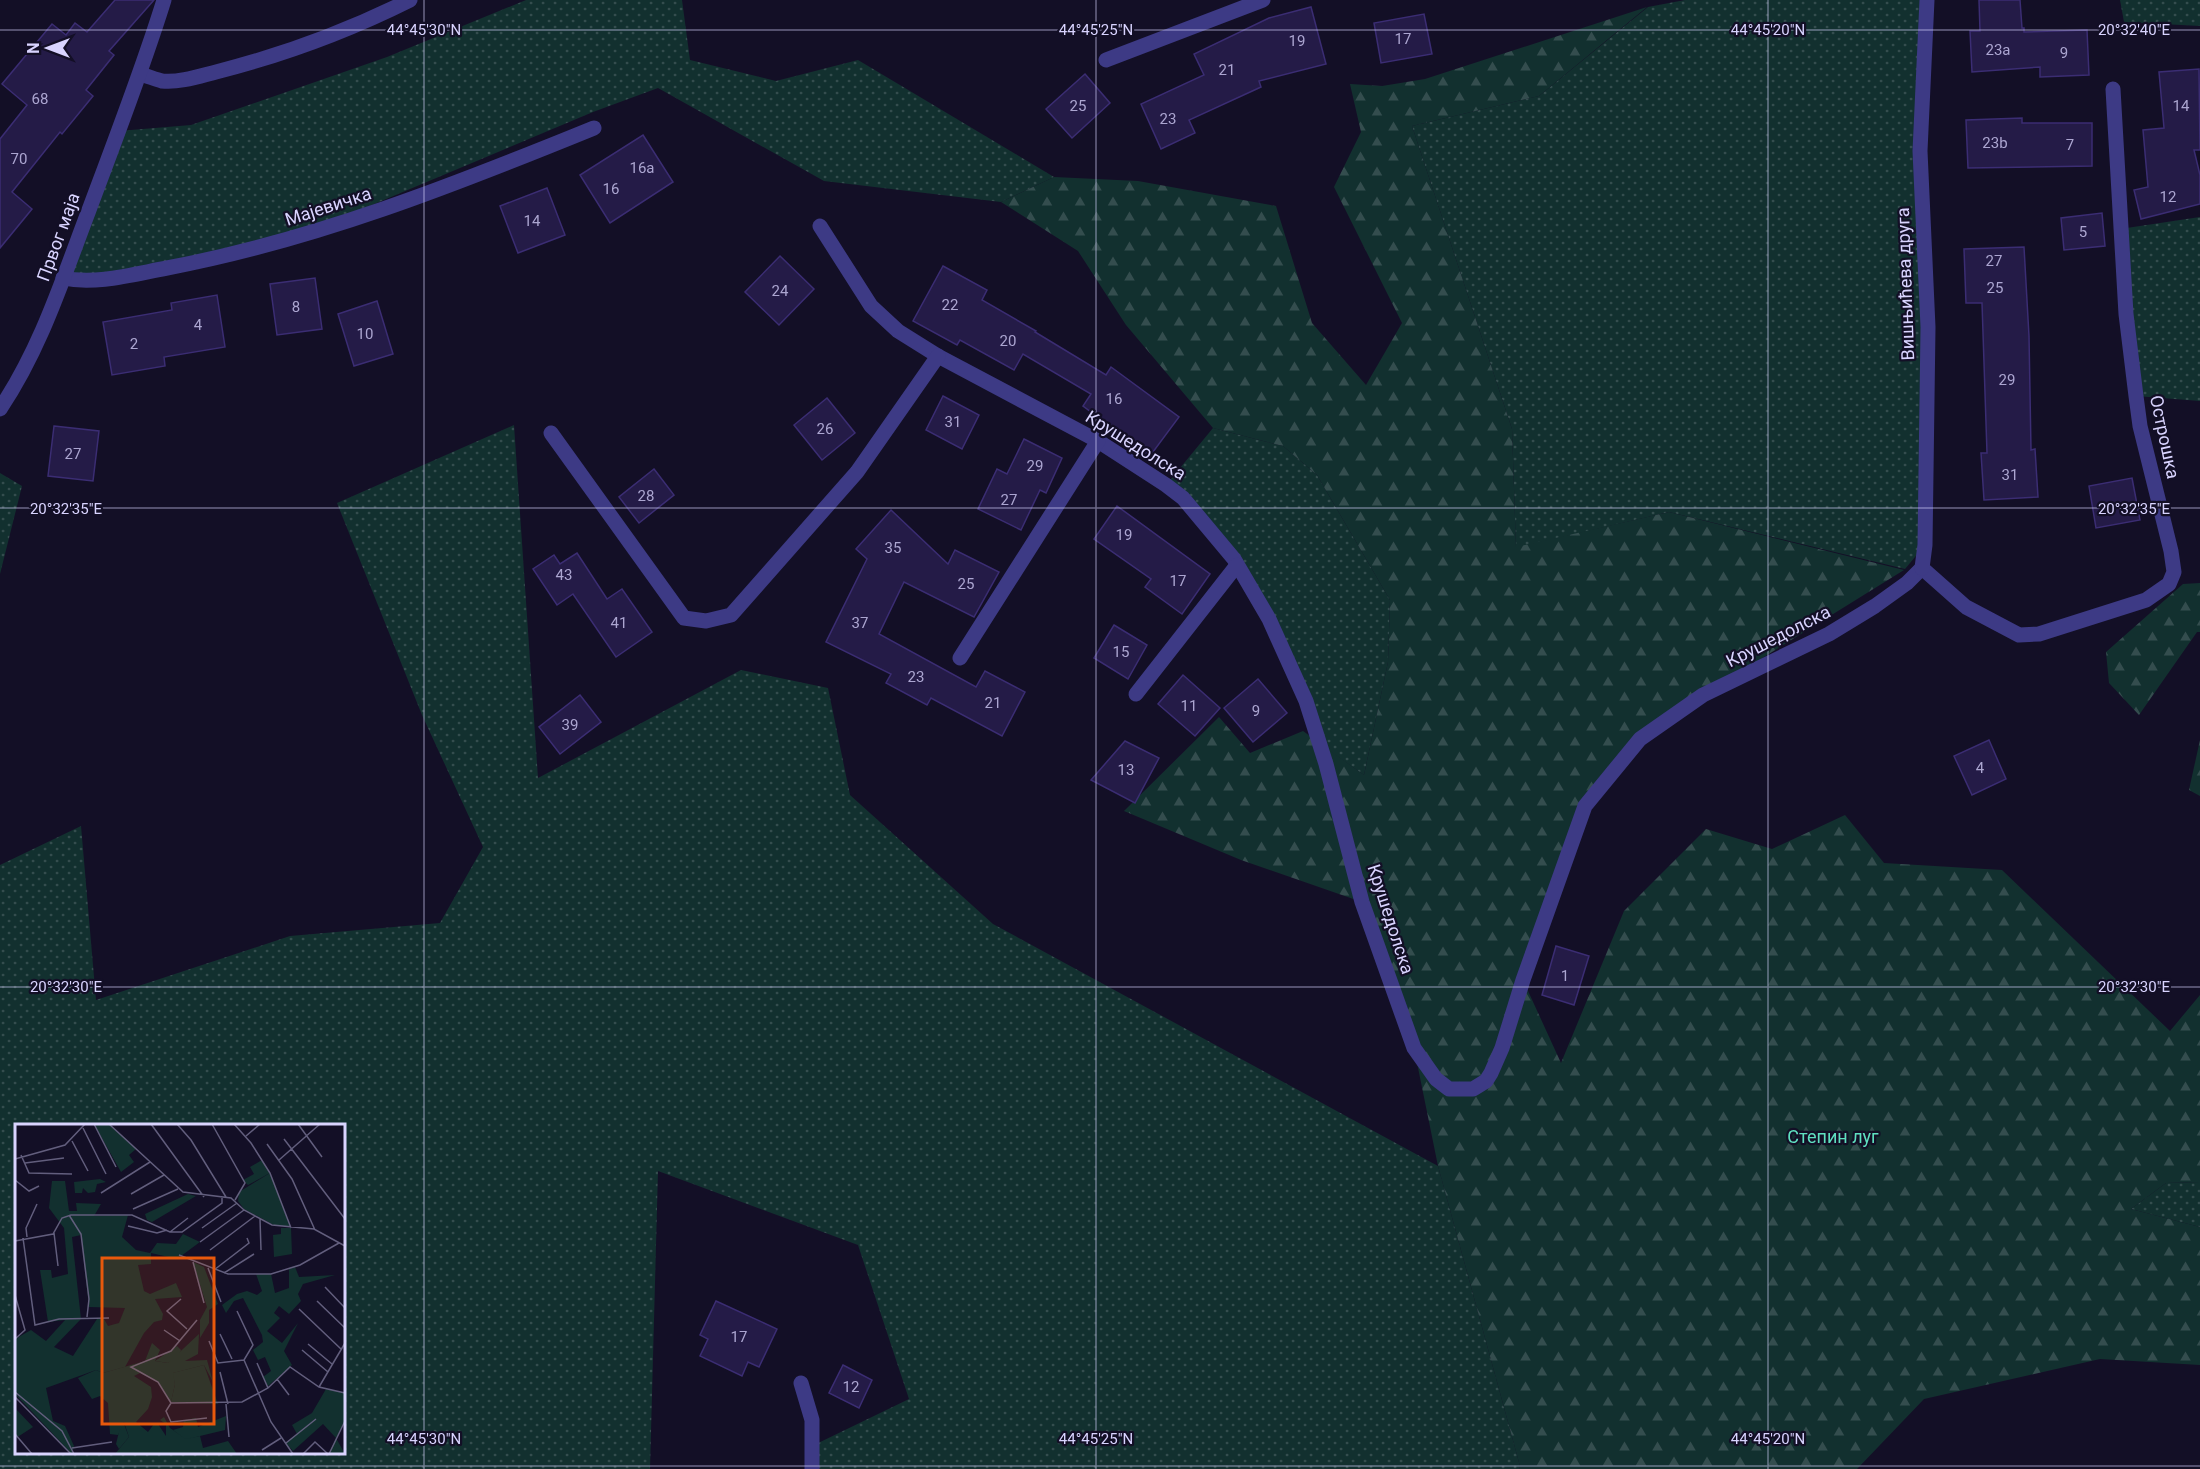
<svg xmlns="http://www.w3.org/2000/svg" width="2200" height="1469" font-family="Roboto,sans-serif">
<defs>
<pattern id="grass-dots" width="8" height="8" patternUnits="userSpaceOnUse" patternTransform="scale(1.5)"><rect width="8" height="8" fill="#12302f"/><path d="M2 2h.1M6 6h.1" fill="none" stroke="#344d4e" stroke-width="1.8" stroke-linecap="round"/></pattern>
<pattern id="forest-firs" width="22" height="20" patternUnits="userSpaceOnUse" patternTransform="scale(1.5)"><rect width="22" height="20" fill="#12302f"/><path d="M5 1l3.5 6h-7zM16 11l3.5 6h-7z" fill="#344d4e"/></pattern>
</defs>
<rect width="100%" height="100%" fill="#130f26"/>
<!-- grass -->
<g fill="url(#grass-dots)" fill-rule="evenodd">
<path d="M526 0H682L690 60 776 81 858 60 1054 177 1001 202 824 181 658 88 593 112 291 239 149 271 63 278 119 131 191 125 387 57Z"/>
<path d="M1685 0H1927L1925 545 1905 569 1669 512 1516 548 1512 429 1412 126 1539 96 1648 7Z"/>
<path d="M2120 0H2200V26L2124 22Z"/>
<path d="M2200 217V401L2136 396 2120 229Z"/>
<path d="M514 425 538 778 741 670 828 688 850 795 993 924 1438 1166 1520 1466 1519 1469H811L812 1446 909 1399 858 1245 658 1171 650 1469H0V865L81 826 96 1000 290 936 440 923 483 847 422 715 337 503ZM16 1126H344V1452H16Z"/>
<path d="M1213 428 1283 446 1317 475 1390 600 1388 662 1364 775 1320 744 1237 565 1166 485Z"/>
<path d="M0 473 22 486 0 574Z"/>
<path d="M2200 1182V1227L2131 1209 2166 1183Z"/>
</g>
<!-- forest -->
<g fill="url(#forest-firs)">
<path d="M1647 7 1539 96 1412 126 1512 429 1516 547 1669 512 1904 570 1703 695 1640 739 1585 806 1523 980 1561 1063 1624 911 1706 829 1772 849 1845 815 1884 863 2002 870 2170 1031 2200 995V1182L2166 1183 2131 1209 2200 1227V1365L2100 1359 1924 1399 1857 1469H1519L1520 1466 1438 1166 1414 1048 1362 902 1241 860 1124 811 1219 717 1250 753 1303 731 1364 775 1388 662 1390 600 1317 475 1283 446 1213 428 1126 325 1078 251 1001 202 1054 177 1138 181 1276 206 1312 323 1366 385 1402 323 1334 187 1361 132 1350 84 1382 86 1425 79Z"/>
<path d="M2200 583V632H2197L2139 715 2109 683 2106 652 2183 584Z"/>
<path d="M2200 740V796L2189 790Z"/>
</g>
<!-- building -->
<g fill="#241b47" stroke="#3b2d73" stroke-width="1.5">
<path d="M115 0H154L109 51 114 55 86 90 93 96 62 134 60 132 12 192 32 209 0 248V139L27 105 2 84 52 24 66 35 75 23 87 32Z"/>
<path d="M1979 0H2020L2022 28H2024V32L2087 30 2089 75 2040 77V67L1972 72 1970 31H1980Z"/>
<path d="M1311 7 1326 64 1259 81 1261 87 1189 120 1195 133 1161 149 1141 104 1204 75 1194 54 1269 18Z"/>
<path d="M1424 14 1432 54 1381 63 1374 23Z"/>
<path d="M2199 69 2200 150H2194L2200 175V204L2141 219 2134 190 2148 187 2143 130 2164 128 2159 72Z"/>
<path d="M1085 74 1110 103 1072 138 1046 109Z"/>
<path d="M2022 118V123H2092V166L1968 168 1966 120Z"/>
<path d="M643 135 673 182 610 223 580 175Z"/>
<path d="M547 188 565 235 518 253 500 206Z"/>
<path d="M2102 213 2105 246 2064 250 2061 218Z"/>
<path d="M2024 247 2029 336 2031 450 2035 449 2038 497 1984 500 1981 453H1987L1982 303H1966L1964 249Z"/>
<path d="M780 256 814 289 779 325 745 292Z"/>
<path d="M943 266 987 290 982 300 1036 331 1035 332 1106 375 1111 367 1179 417 1150 456 1083 406 1091 394 1023 354 1014 370 960 340 957 345 913 321Z"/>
<path d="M315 278 322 329 277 335 270 284Z"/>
<path d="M217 295 225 347 164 357 165 366 112 375 103 322 172 310 171 303Z"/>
<path d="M377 301 393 354 354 366 338 314Z"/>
<path d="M943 396 979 415 962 449 926 430Z"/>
<path d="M827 398 855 433 822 460 794 425Z"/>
<path d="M54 426 99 431 93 481 48 476Z"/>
<path d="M1024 439 1062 458 1046 493 1040 490 1021 530 978 509 997 469 1007 474Z"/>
<path d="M654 469 674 495 639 523 619 497Z"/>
<path d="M2132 478 2140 520 2096 528 2089 486Z"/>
<path d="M1117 506 1210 574 1182 614 1145 587 1151 579 1094 539Z"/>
<path d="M891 510 948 564 955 550 999 572 974 617 904 582 879 634 976 687 985 671 1025 692 1002 736 931 698 927 705 886 683 891 674 826 642 867 559 856 549Z"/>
<path d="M577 553 607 599 622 589 652 632 616 657 573 594 557 605 533 569 554 555 560 564Z"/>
<path d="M1114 625 1147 645 1128 679 1094 658Z"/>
<path d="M1183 675 1220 708 1195 736 1158 704Z"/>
<path d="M1258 679 1287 713 1253 742 1224 708Z"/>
<path d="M580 695 601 722 560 754 539 727Z"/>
<path d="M1989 740 2006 779 1972 795 1954 756Z"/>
<path d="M1125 741 1159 758 1135 803 1091 780Z"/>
<path d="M1556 946 1589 956 1574 1005 1542 995Z"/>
<path d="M716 1301 777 1329 759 1367 748 1362 742 1376 700 1356 708 1339 700 1335Z"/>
<path d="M843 1365 872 1380 859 1408 829 1393Z"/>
</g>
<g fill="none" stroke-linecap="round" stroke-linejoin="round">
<!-- street -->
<g stroke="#3d3a85" stroke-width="15">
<path d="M1106 60 1263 0"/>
<path d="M140 74C147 76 155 79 162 81 179 83 200 76 216 72 283 55 348 31 410 0"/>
<path d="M820 226 871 306 898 331 938 356 1098 441 1166 485 1183 498 1234 559 1269 619 1306 701 1326 764 1362 902 1414 1048 1436 1079 1449 1089H1473L1486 1081 1491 1073 1502 1048 1523 980 1585 806 1640 739 1703 695 1829 634 1875 606 1907 583 1922 568"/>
<path d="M63 278C96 285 134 274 167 268 315 240 454 185 594 128"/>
<path d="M0 409C41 348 63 278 89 210 115 140 142 71 164 0"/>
<path d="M551 433 684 618 706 621 731 615 857 472 938 356"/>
<path d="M1922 568 1966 607 2019 635 2039 634 2146 600 2169 584 2174 572 2171 551 2140 426 2136 396 2126 314 2113 89"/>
<path d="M1922 568 1925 545 1928 327 1920 151 1927 0"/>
<path d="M960 658 1098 441"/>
<path d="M1136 694 1237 565"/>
<path d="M801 1383 812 1420V1469"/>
</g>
</g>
<!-- ticks -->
<path fill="none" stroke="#d9d4ff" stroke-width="1.5" stroke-opacity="0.45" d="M424 0V1469M1096 0V1469M1768 0V1469M0 30H2200M0 508H2200M0 987H2200M0 1466H2200"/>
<g text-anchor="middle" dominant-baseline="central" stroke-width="4.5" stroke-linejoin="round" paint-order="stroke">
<!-- number labels -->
<g font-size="15" fill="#aca6d1">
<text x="1403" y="39">17</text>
<text x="1297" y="41">19</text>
<text x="1998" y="50">23a</text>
<text x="2064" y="53">9</text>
<text x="1227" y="70">21</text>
<text x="40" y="99">68</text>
<text x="1078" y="106">25</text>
<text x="2181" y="106">14</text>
<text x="1168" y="119">23</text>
<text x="1995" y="143">23b</text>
<text x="2070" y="145">7</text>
<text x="19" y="159">70</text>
<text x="642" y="168">16a</text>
<text x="611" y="189">16</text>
<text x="2168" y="197">12</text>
<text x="532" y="221">14</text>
<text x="2083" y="232">5</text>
<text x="1994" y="261">27</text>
<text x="1995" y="288">25</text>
<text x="780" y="291">24</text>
<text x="950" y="305">22</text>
<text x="296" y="307">8</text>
<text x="198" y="325">4</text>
<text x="365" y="334">10</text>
<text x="1008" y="341">20</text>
<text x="134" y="344">2</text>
<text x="2007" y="380">29</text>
<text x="1114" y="399">16</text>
<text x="953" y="422">31</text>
<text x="825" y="429">26</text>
<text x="73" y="454">27</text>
<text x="1035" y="466">29</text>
<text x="2010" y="475">31</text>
<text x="646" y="496">28</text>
<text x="1009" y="500">27</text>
<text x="1124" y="535">19</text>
<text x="893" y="548">35</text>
<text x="564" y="575">43</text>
<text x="1178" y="581">17</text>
<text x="966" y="584">25</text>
<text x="619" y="623">41</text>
<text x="860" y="623">37</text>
<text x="1121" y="652">15</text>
<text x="916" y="677">23</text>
<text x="993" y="703">21</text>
<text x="1189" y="706">11</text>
<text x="1256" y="711">9</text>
<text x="570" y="725">39</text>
<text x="1980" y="768">4</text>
<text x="1126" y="770">13</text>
<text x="1565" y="976">1</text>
<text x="739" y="1337">17</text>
<text x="851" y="1387">12</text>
</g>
<!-- street labels -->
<g font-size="18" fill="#d9d4ff" stroke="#130f26">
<text transform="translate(328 206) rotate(-18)">Мајевичка</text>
<text transform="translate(58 237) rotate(-70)">Првог маја</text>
<text transform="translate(1905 284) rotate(-92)">Вишњићева друга</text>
<text transform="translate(2165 437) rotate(78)">Острошка</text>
<text transform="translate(1136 445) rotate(32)">Крушедолска</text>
<text transform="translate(1778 636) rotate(-27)">Крушедолска</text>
<text transform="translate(1391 919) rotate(72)">Крушедолска</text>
</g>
<!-- park labels -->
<g font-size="18" fill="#5fe0c0" stroke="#130f26">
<text x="1833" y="1136">Степин луг</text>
</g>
</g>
<!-- overview -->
<g transform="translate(15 1124)">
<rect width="330" height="330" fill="#130f26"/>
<path d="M79 0H94L121 25 114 31 119 38 106 48ZM247 36 255 49 233 61 228 56 239 50 235 43ZM85 55 91 58 82 60 80 68 73 69 68 64 67 69H60L59 58ZM37 57H50L54 87H62L61 79 86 80 79 92 113 91 107 113 121 126 135 129 142 119 161 120 168 110 185 118 162 135 136 129V140L123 141 129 167 135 170 161 159 167 173 140 175 148 190 147 196 139 198 129 209 110 243 88 249 81 246 31 264 38 297 50 302 59 322 57 330 0 270V215L16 206 31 217 50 196 33 198 25 146H36L37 154 53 150 49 104 34 84ZM66 111 74 183 110 184 104 199 93 202 89 195H82L58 232 39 223 66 195 57 113ZM173 70 181 72 137 98 132 96 130 90ZM266 104H276L277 130 259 133 258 111 266 110ZM178 138 189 143 203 180 194 186V199L185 214V196L192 183ZM280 143 284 153 320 151 288 160 283 170 286 177 274 190 264 182 259 189 265 194 252 207 267 219 283 199 269 227 277 241 253 262 248 253 256 247 250 233 243 236 238 226 248 218 247 211 228 174 219 177 211 189 207 181 222 170 232 167 242 171 247 167 241 150H256L260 169 274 164V145ZM162 222 166 226 163 233 153 239 140 237ZM189 241 203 280 156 278 160 260 157 249ZM311 265 330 269V297L321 314 330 330H314L321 314 308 300 278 327 271 319 282 310 277 301 297 289ZM0 284 18 303 1 314 0 313ZM211 292 210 306 185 312 171 316 158 306 168 303 169 296 181 294 183 303ZM107 295 114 313 104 325 101 320Z" fill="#12302f" fill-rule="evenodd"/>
<path d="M184 210 183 230 170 237 192 236 198 258 189 241 158 249 160 260 156 278 143 258 125 249 119 252 136 263 137 273 133 285 121 298 133 308 139 300H143L151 312V300L145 296 149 293 155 304 171 315 185 312 188 324 213 317 222 330H100L114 313 109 298 103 311 95 310 93 279 85 272 77 275 63 254 81 246 88 249 130 237 137 219 145 226 140 237 153 239Z" fill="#12302f"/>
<path d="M255 49 275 103 259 101 229 85 223 77 224 68Z" fill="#12302f"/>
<path fill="none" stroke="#625e7d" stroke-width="1.5" d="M79 0 101 43M94 0 168 68 216 74 229 86 257 101 299 105 330 122M136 0 189 73M162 0 176 16 211 73M197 0 230 59 220 76M219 0 236 19 255 49 276 104M283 0 307 33M68 4 91 50M231 12 245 0M269 15 330 95M57 17 73 47M252 20 277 55 300 106M6 31 14 49 57 50M0 35 50 21 70 0M264 36 305 0M10 39 49 34M0 56 14 67 24 62M86 69 135 38M116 70 149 51M118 85 163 65M54 91 66 110 74 175 72 193M245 95 246 126M113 102 142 109 152 106M187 104 222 79M155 108 173 94M39 109 43 142M12 113 11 104 22 80M8 114 20 201 44 195 94 194M0 117 38 110 47 94 56 91H117L155 108H167L207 79V73M185 118 229 86M195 126 240 92M164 131 213 150H256L285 141 324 119M178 138 189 179M193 144 206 178M199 146 234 119 232 114M209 149 239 130M310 163 330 184M0 171 10 206 0 215M166 175 152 187 172 205M302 177 330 204M284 185 326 225M222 187 238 221 229 236M149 206 165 217M205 210 217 235M194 217 203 239 229 236M293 220 317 240M287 226 313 248M229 236 256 298 278 330M242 239 253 264M205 248 213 280M262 255 274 271M304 263 330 219M0 268 47 307 59 330M0 273 56 330M156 279 227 278 253 264 275 243 304 263 330 269M156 279 143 258 116 243 156 227 182 196M156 279 151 287 156 298 192 294M211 280 214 313M0 310 17 330M271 319 301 295M57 324 97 318M247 326 266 314M288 330 300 318 313 330M314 330 330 297"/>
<path fill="#e8590c" fill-opacity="0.15" stroke="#e8590c" stroke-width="3" d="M87 134H199V300H87Z"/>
<rect width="330" height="330" fill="none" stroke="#d9d4ff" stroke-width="3"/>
</g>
<g font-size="15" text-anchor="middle" fill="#d9d4ff" stroke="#130f26" stroke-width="4.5" stroke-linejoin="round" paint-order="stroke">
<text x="2134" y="35">20°32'40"E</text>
<text x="424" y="35">44°45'30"N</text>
<text x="1096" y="35">44°45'25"N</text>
<text x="1768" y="35">44°45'20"N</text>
<text x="2134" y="514">20°32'35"E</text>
<text x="66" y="514">20°32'35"E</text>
<text x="2134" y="992">20°32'30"E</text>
<text x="66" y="992">20°32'30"E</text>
<text x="424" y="1444">44°45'30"N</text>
<text x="1096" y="1444">44°45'25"N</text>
<text x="1768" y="1444">44°45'20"N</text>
</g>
<!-- north arrow -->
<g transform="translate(48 48) rotate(270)" stroke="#130f26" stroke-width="4.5" paint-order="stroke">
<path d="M0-4.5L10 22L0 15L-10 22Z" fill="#d9d4ff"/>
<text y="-9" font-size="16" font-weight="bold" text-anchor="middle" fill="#d9d4ff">N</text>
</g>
</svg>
